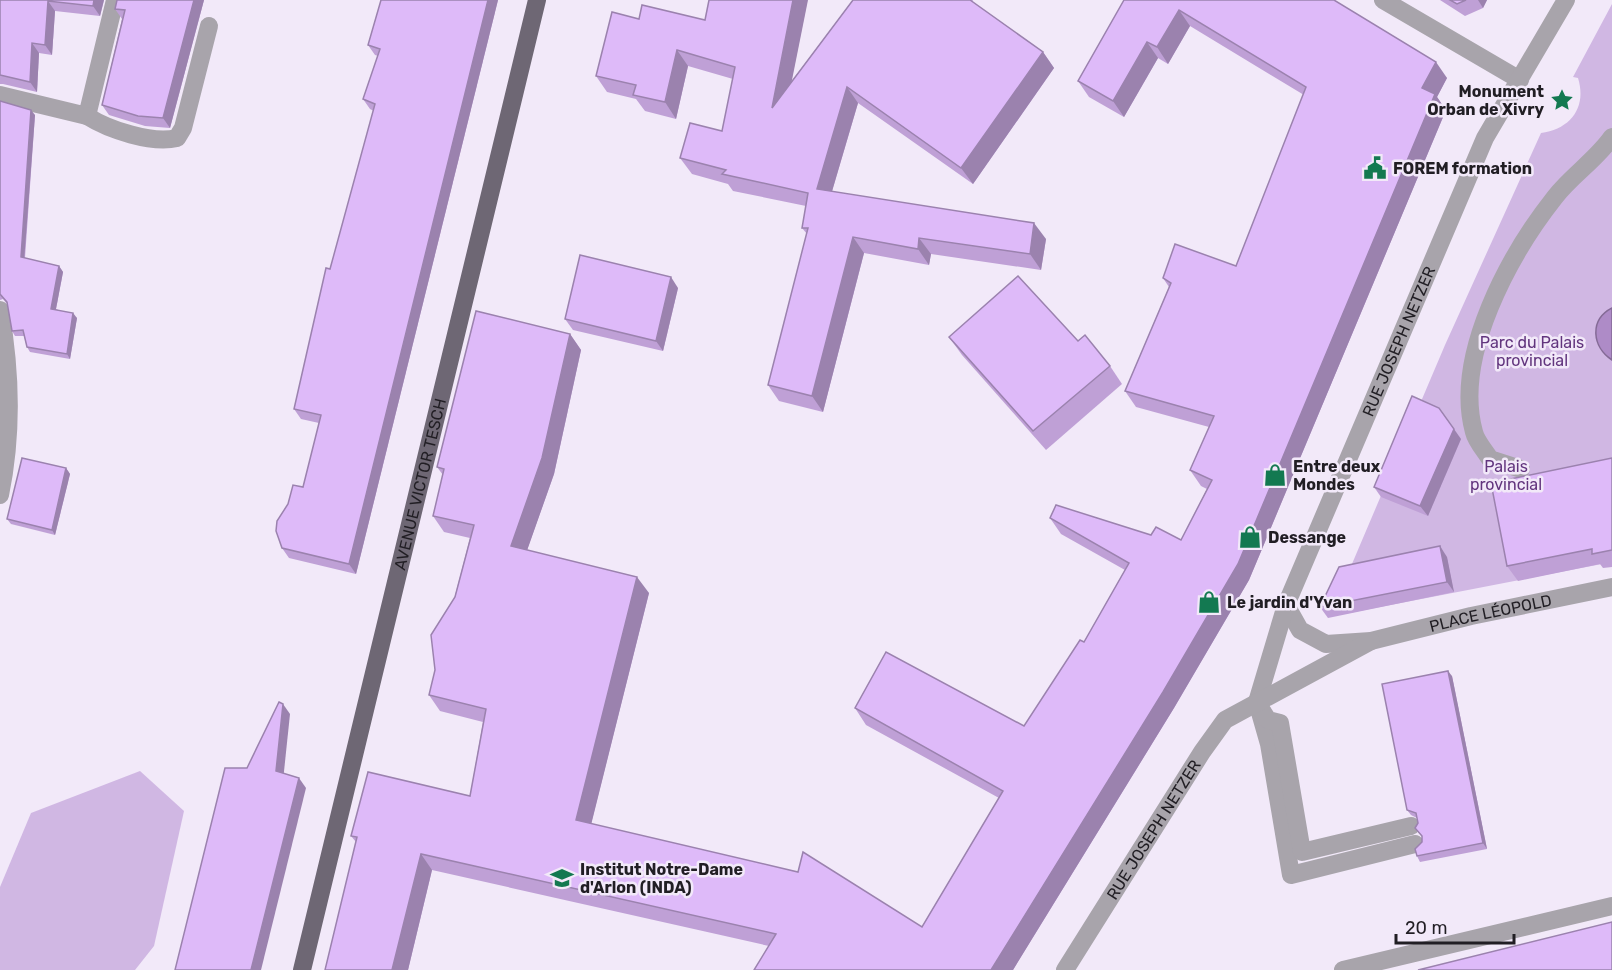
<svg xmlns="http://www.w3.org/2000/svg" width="1612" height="970" font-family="Rubik,sans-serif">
<rect width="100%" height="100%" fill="#f2e9f9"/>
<!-- green -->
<g fill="#d0b7e3">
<path d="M1612 4V566L1602 564 1344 614 1339 613 1346 578 1445 345 1541 133C1571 129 1587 107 1578 78L1573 77Z"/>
<path d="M140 771 184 811 154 946 135 970H0V887L31 813Z"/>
</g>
<!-- water -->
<path fill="#ae8bc7" stroke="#846a96" stroke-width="1.5" d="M1612 308V360C1592 347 1589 320 1612 308Z"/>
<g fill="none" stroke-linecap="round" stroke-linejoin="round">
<!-- minor -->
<g stroke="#a8a4ab" stroke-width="18">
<path d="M1383 0 1520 80"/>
<path d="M0 95 87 116 115 0"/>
<path d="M87 116C109 130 152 144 177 138L183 128 209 26"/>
<path d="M0 310C11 372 13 432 0 495"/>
<path d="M1521 469 1490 459C1485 451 1476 441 1474 432 1453 356 1510 254 1555 197 1572 175 1596 160 1612 137"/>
<path id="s1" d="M1286 605 1300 630 1326 644 1371 641 1471 616 1612 587"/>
<path id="s2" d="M1257 702 1286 605 1485 138 1566 0"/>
<path d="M1257 702 1269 744 1291 875 1415 844"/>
<path d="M1259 706 1268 720 1280 723 1302 852 1411 826"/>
<path id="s3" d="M1065 970 1202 752 1225 720 1371 641"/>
<path d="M1343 970 1612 906"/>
</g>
<!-- major -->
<path stroke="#6e6774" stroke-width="18" id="s4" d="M302 970 537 0"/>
</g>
<!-- wall -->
<g fill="#bfa0d6">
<path d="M0 0H104L100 16 55 11 52 55 39 53 37 92 3 84H0Z"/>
<path d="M117 0H204L170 128 145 126 109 115 102 105 122 19 115 9Z"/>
<path d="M381 0H498L356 574 289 558 282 548 303 487 319 423 301 419 294 409 330 269 374 111 370 109 363 99 378 56 375 55 368 45Z"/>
<path d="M853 0H973L972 2 1043 52 1054 68 973 184 858 103 832 191 1046 239 1041 270 931 254 929 265 864 253 823 412 779 401 768 385 807 234 802 228 806 206 733 191 728 184 692 174 680 158 722 131 733 79 688 66 676 119 645 111 636 99 607 92 596 76 639 19 705 20 791 82Z"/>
<path d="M1124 0H1334L1447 78 1437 97 1446 110 1249 580 1174 708 1013 970 769 946 432 870 408 970H325L356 842 351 836 470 796 483 722 440 711 429 695 470 538 444 532 433 516 443 475 437 467 570 334 581 350 554 474 527 550 649 593 591 824 922 927 999 798 866 725 855 708 1024 726 1084 642 1125 570 1061 534 1050 518 1181 540 1207 489 1201 486 1190 470 1209 427 1136 407 1125 391 1169 287 1163 278 1236 266 1304 95 1190 26 1168 64 1158 58 1124 117 1089 97 1078 81Z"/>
<path d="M1440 0H1487L1483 8 1465 16Z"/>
<path d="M0 101 35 115 25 258 59 266 63 272 56 309 77 318 70 359 30 352 27 347 24 336H15L12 331 7 304 3 299 0 300Z"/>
<path d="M678 288 663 351 573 330 565 319Z"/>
<path d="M949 337 1110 366 1122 384 1046 450 962 355Z"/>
<path d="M1461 439 1428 516 1381 497 1374 487Z"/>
<path d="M1612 458V567L1603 568 1600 564 1518 581 1507 566Z"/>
<path d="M66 468 70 474 55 535 11 524 7 519Z"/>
<path d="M1447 557 1454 592 1328 618 1320 607Z"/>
<path d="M1452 676 1487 849 1420 862 1417 856 1422 842V837L1415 828 1418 823 1417 818 1411 815 1407 810Z"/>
</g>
<!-- shaded-wall -->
<g fill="#9b82ae">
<path d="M94 0H104L100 16 93 6Z"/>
<path d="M194 0H204L170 128 163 118Z"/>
<path d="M488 0H498L356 574 349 564Z"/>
<path d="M793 0H808L783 125 772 108Z"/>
<path d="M1478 0H1487L1483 8Z"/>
<path d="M48 1 55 11 52 55 45 45Z"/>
<path d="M1179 10 1190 26 1168 64 1157 47Z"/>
<path d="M1147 42 1158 58 1124 117 1113 101Z"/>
<path d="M32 43 39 53 37 92 30 82Z"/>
<path d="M677 50 688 66 676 119 665 102Z"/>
<path d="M1043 52 1054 68 973 184 961 168Z"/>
<path d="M1436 62 1447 78 1437 97 1446 110 1249 580 1174 708 1013 970H991L1422 88Z"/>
<path d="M847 87 858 103 828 205 817 189Z"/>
<path d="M31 110 35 115 24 262 21 257Z"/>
<path d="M1034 223 1046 239 1041 270 1030 254Z"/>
<path d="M853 237 864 253 823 412 812 396Z"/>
<path d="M919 238 931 254 929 265 918 249Z"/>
<path d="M59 266 63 272 55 314 51 309Z"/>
<path d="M671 277 678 288 663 351 656 341Z"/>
<path d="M73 313 77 318 70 359 67 354Z"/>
<path d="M570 334 581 350 554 474 523 562 511 546Z"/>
<path d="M1454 429 1461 439 1428 516 1420 506Z"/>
<path d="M66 468 70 474 55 535 52 530Z"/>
<path d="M1440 546 1447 557 1454 592 1447 582Z"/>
<path d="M637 577 649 593 588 837 576 820Z"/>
<path d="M1448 671 1452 676 1487 849 1483 843Z"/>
<path d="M283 704 290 714 283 781 276 771Z"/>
<path d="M299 778 306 788 261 970H251Z"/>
<path d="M421 854 432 870 408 970H392Z"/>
</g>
<!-- building -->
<g fill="#debaf9" stroke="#9b82ae" stroke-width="1.5">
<path d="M0 0H94L93 6 48 1 45 45 32 43 30 82 0 75Z"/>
<path d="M117 0H194L163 118 138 116 102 105 125 10 115 9Z"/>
<path d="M381 0H488L349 564 282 548 276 531 277 521 288 504 293 485 303 487 321 415 294 409 326 268 330 269 375 104 363 99 380 49 368 45Z"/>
<path d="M709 0H793L772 108 853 0H970L1043 52 961 168 847 87 817 189 1034 223 1030 254 919 238 918 249 853 237 812 396 768 385 808 228H802L808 193 722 174 726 170 680 158 690 123 722 131 735 67 677 50 665 102 633 95 636 85 596 76 612 12 639 19 642 5 705 20Z"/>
<path d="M1124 0H1334L1436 62 1422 88 1435 94 1238 564 1163 692 991 970H754L776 934 421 854 392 970H325L357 837 351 836 368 772 470 796 486 709 429 695 435 670 431 635 455 597 474 525 433 516 444 469 437 467 476 311 570 334 542 458 511 546 637 577 576 820 798 872 803 852 922 927 1003 791 855 708 886 652 1024 726 1080 640 1084 642 1129 563 1050 518 1056 505 1151 535 1156 527 1181 540 1212 480 1190 470 1214 416 1125 391 1171 283 1163 278 1175 244 1236 266 1306 87 1179 10 1157 47 1147 42 1113 101 1078 81Z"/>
<path d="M1450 0H1466L1457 4Z"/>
<path d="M0 101 31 110 21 257 59 266 51 309 73 313 67 354 27 347 23 330 12 331 7 302 0 294Z"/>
<path d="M580 255 671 277 656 341 565 319Z"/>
<path d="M1018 276 1078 341 1085 335 1110 366 1033 431 949 337Z"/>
<path d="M1412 396 1439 408 1454 429 1420 506 1374 487Z"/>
<path d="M22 458 66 468 52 530 7 519Z"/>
<path d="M1612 458V550L1592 554V549L1507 566 1491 483Z"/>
<path d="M1440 546 1447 582 1320 607 1339 567Z"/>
<path d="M1448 671 1483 843 1417 856 1415 849 1422 842V836L1415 828 1418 823 1416 813 1407 810 1382 684Z"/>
<path d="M279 702 283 704 276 771 299 778 251 970H175L225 768H247Z"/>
<path d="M1612 922V970H1418Z"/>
</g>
<!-- icons -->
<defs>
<g id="sight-bare" transform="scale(1.8)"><path d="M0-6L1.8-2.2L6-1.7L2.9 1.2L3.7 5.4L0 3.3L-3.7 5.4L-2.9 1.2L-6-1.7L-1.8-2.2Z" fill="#137951" stroke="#f2e9f9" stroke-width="2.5" paint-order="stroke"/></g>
<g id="civic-bare" transform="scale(1.8)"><path d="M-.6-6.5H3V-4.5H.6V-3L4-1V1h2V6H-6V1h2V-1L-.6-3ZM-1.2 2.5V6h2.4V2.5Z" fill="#137951" stroke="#f2e9f9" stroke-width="2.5" paint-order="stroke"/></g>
<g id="shop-bare" transform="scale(1.8)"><path d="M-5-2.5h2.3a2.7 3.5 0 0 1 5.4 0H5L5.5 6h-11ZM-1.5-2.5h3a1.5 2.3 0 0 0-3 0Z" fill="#137951" stroke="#f2e9f9" stroke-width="2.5" paint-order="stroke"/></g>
<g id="school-bare" transform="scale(1.8)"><path d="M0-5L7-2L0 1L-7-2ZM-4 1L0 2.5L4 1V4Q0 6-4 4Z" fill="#137951" stroke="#f2e9f9" stroke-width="2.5" paint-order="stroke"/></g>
</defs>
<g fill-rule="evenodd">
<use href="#sight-bare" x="1562" y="100"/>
<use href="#civic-bare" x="1375" y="168"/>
<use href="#shop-bare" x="1275" y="475"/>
<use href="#shop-bare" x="1250" y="537"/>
<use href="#shop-bare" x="1209" y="602"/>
<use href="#school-bare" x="562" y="878"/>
</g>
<g text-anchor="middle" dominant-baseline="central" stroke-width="5" stroke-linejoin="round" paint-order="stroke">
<!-- poi labels -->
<g font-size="16" font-weight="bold" fill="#211e24" stroke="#f2e9f9" text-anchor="start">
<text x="1544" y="91" text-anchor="end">Monument<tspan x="1544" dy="18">Orban de Xivry</tspan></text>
<text x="1393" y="168">FOREM formation</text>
<text x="1293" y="466">Entre deux<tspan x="1293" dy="18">Mondes</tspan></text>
<text x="1268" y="537">Dessange</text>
<text x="1227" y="602">Le jardin d'Yvan</text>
<text x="580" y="869">Institut Notre-Dame<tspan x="580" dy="18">d'Arlon (INDA)</tspan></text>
</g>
<!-- street labels -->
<g font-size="16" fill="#211e24" stroke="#f2e9f9">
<text stroke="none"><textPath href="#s2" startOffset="388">RUE JOSEPH NETZER</textPath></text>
<text stroke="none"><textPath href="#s4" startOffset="500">AVENUE VICTOR TESCH</textPath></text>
<text stroke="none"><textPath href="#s1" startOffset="226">PLACE LÉOPOLD</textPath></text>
<text stroke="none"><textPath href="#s3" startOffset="166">RUE JOSEPH NETZER</textPath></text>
</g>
<!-- park labels -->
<g font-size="16" fill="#62357e" stroke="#f2e9f9">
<text x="1532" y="342">Parc du Palais<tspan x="1532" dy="18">provincial</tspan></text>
<text x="1506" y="466">Palais<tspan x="1506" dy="18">provincial</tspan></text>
</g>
</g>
<!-- scale -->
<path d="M1396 934v9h118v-9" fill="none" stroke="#211e24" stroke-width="3"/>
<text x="1405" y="934" font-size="18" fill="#211e24" stroke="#f2e9f9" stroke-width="4.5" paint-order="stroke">20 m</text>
</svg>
